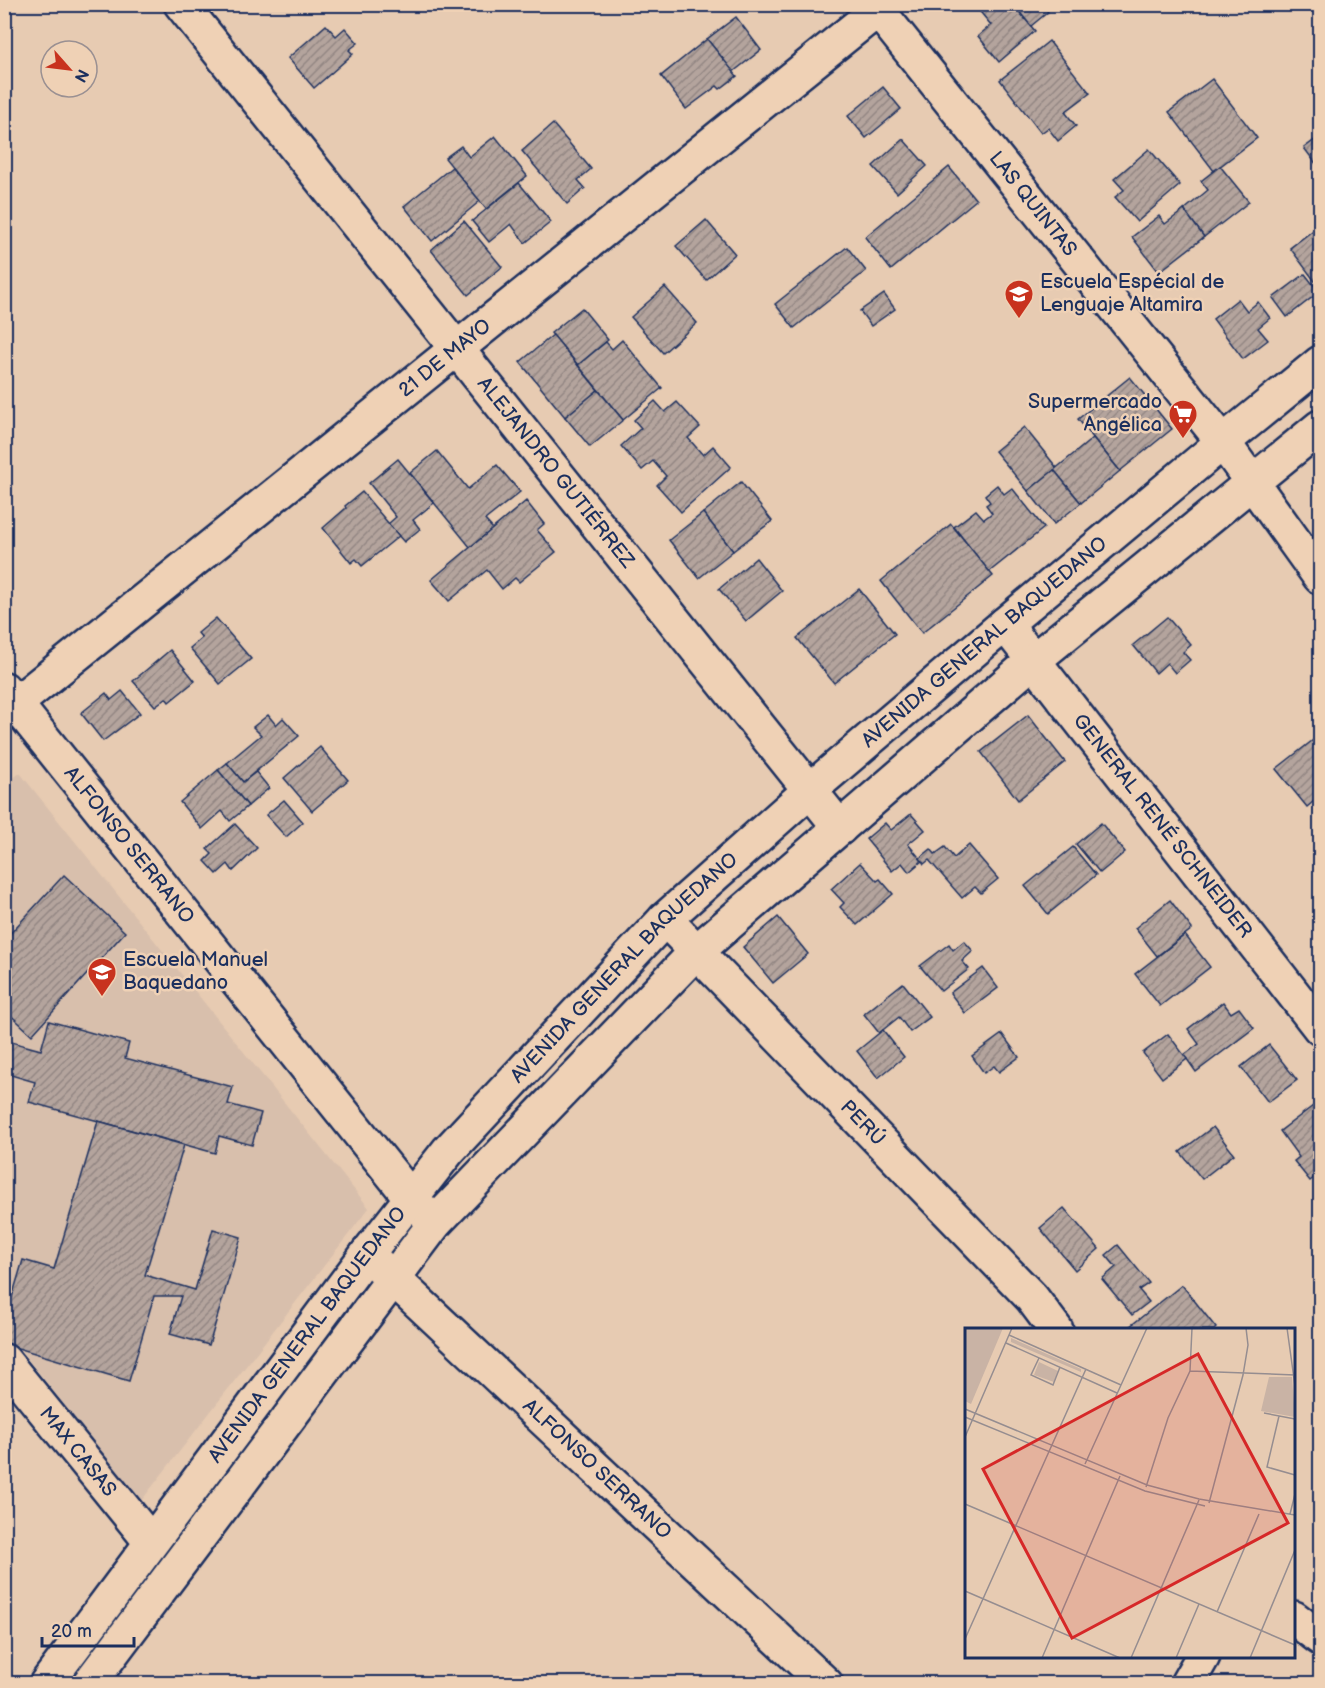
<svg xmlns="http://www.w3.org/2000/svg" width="1325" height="1688" font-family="'Balsamiq Sans',sans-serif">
<defs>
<pattern id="building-hatch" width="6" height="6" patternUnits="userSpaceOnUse" patternTransform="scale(1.5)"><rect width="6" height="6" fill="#b4a49d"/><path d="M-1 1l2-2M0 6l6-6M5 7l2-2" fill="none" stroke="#928683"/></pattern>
</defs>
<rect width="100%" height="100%" fill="#e7cbb2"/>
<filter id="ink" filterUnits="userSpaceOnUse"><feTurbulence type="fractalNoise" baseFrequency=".0167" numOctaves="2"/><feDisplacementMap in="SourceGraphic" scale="12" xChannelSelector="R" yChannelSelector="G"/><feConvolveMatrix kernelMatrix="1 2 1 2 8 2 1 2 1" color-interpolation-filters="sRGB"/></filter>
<g filter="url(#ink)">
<!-- built -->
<path fill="#d8bfac" d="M20 773 369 1208 141 1501 5 1330 4 785Z"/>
<!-- building -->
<g fill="url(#building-hatch)" stroke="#1b2f5e" stroke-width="1.5">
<path d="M981 4H1013L1035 31 999 62 978 36 991 25 977 8Z"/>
<path d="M1013 4H1042L1048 12 1031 26Z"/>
<path d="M736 17 761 50 733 72 707 39Z"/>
<path d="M326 25 336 36 345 28 358 43 349 50 353 54 314 88 288 58Z"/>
<path d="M707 39 737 76 720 89 717 86 686 109 661 76Z"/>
<path d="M1049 41 1090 93 1065 112 1076 126 1058 141 1048 128 1041 133 1000 80Z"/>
<path d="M1212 79 1257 138 1214 171 1169 112Z"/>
<path d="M883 87 901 109 866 138 848 116Z"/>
<path d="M553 124 591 169 578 180 585 188 567 204 522 151Z"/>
<path d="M495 136 527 176 486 209 445 158 461 146 469 157Z"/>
<path d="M1320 136V169L1304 148Z"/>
<path d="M903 139 927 166 897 193 873 166Z"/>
<path d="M1149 149 1180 185 1137 222 1115 197 1124 190 1114 179Z"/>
<path d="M1220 166 1249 202 1204 237 1184 210 1208 190 1201 181Z"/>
<path d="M452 167 480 201 432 241 404 206Z"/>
<path d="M949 167 976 200 891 270 865 237Z"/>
<path d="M519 183 551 222 525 243 511 224 489 242 472 221Z"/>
<path d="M1184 210 1204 237 1159 272 1132 237 1159 216 1165 224Z"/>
<path d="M706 220 735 254 706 280 676 246Z"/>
<path d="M464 221 502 267 468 295 431 250Z"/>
<path d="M1320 225V288L1290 248Z"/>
<path d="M847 247 866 271 794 328 775 304Z"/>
<path d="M1305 274 1319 292 1287 317 1273 298Z"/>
<path d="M665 287 697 323 663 353 631 317Z"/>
<path d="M884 294 895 309 871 326 860 311Z"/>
<path d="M1238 299 1247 311 1258 302 1270 318 1258 328 1268 340 1243 359 1213 319Z"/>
<path d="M582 308 608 340 578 365 551 333Z"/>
<path d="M553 335 598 390 565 417 520 362Z"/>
<path d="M622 340 662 388 623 420 578 365 606 342 612 349Z"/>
<path d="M1130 377 1172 429 1120 471 1078 419Z"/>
<path d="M598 390 623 420 590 447 565 417Z"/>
<path d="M655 401 665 412 677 402 700 427 688 438 703 455 713 446 731 467 681 512 657 485 666 476 653 461 642 470 621 446 641 428 634 420Z"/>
<path d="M1024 427 1057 468 1028 491 995 451Z"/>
<path d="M1093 438 1120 471 1081 503 1054 470Z"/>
<path d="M437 451 468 489 497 465 520 492 485 520 493 529 470 547 410 473Z"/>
<path d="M398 459 434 503 413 520 420 529 404 542 388 524 396 517 369 483Z"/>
<path d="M1054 470 1081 503 1054 524 1028 491Z"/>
<path d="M741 482 772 521 733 551 703 513Z"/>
<path d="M997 485 1004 494 1012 488 1044 528 989 572 954 527 976 510 984 519 992 513 986 505 990 502 985 495Z"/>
<path d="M362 492 399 536 362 566 356 559 351 563 323 528 346 508 345 506Z"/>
<path d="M526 501 544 524 537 530 556 552 519 582 515 578 502 589 487 570 449 601 431 580Z"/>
<path d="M703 513 733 551 699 578 669 540Z"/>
<path d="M951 524 993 576 922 633 881 581Z"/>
<path d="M756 558 782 591 746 621 719 589Z"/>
<path d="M859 589 895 634 834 683 797 638Z"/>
<path d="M1167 617 1191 645 1183 652 1190 660 1175 673 1167 663 1156 673 1133 645Z"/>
<path d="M216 618 251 659 220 684 190 648 202 638 198 633Z"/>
<path d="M170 650 195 681 169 702 166 698 155 706 133 681Z"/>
<path d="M122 691 140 713 103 741 81 713 106 693 111 700Z"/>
<path d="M268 715 276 725 283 718 299 736 243 782 227 763 261 735 253 727Z"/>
<path d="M1028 715 1065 762 1018 800 981 752Z"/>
<path d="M1317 737 1320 741V796L1307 807 1276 769Z"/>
<path d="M320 747 348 780 312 811 284 778Z"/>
<path d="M227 763 243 782 256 772 269 788 248 806 218 770Z"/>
<path d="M218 770 248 806 230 821 222 811 202 829 180 802Z"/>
<path d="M284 800 303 822 286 837 266 815Z"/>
<path d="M911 814 925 830 908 844 922 861 909 872 902 863 892 871 866 839 885 823 891 830Z"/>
<path d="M1101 823 1125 852 1100 873 1076 844Z"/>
<path d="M235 824 257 848 233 871 228 864 217 874 205 861 212 854 207 849Z"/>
<path d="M969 845 998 879 981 893 975 887 962 898 929 860 924 864 920 858 931 849 935 854 945 847 954 858Z"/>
<path d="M1073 847 1096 875 1048 914 1025 886Z"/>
<path d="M860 863 877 881 880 879 893 894 857 925 840 907 844 903 831 889Z"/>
<path d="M64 875 125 932 32 1035 4 1009V940Z"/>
<path d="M1170 900 1192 929 1157 956 1135 928Z"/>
<path d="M778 917 808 954 773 983 743 947Z"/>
<path d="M1185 935 1210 967 1160 1006 1135 974Z"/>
<path d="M964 941 973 951 962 961 969 969 941 991 920 966 949 944 953 950Z"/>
<path d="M983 968 998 988 965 1013 950 993Z"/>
<path d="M903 983 930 1017 910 1032 899 1017 879 1033 864 1014Z"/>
<path d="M1223 1002 1231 1013 1239 1008 1254 1028 1196 1072 1184 1055 1199 1044 1188 1029Z"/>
<path d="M49 1021 129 1043 125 1058 233 1087 228 1104 261 1113 252 1145 219 1136 215 1153 29 1102 35 1082 4 1073V1040L41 1050Z"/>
<path d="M883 1030 904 1057 878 1078 857 1051Z"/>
<path d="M1002 1034 1019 1057 999 1072 994 1066 984 1073 972 1056Z"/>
<path d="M1168 1034 1187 1059 1162 1078 1143 1053Z"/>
<path d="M1269 1045 1297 1080 1268 1102 1241 1067Z"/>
<path d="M1313 1106 1320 1116V1173L1310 1181 1294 1161 1299 1157 1280 1131Z"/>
<path d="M98 1121 184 1145 145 1275 195 1290 213 1229 241 1237 209 1345 170 1334 181 1296H154L129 1381 4 1344V1324L23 1260 54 1269Z"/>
<path d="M1213 1127 1234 1154 1202 1179 1180 1152Z"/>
<path d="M1064 1208 1099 1249 1075 1270 1040 1228Z"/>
<path d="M1118 1245 1149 1283 1139 1290 1149 1302 1132 1315 1102 1279 1116 1267 1106 1255Z"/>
<path d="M1182 1285 1216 1328 1214 1330H1130L1129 1327Z"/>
</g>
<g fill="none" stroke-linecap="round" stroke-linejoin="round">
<!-- minor casing -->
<g stroke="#1b2f5e" stroke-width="38">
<g id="minor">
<path id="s1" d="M181 4 840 828"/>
<path id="s2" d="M873 4 1223 442 1320 577"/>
<path id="s3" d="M1005 624 1320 1028"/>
<path id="s4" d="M4 689 411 1198 435 1223"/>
<path id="s5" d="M4 713 885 4"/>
<path id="s6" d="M665 919 1032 1298 1056 1330"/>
<path id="s7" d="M367 1254 826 1684"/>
<path id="s8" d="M4 1361 151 1542"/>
<path d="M1294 1618 1320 1638"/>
<path d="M1187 1684 1203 1656"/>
</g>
</g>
<!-- major casing -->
<g stroke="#1b2f5e" stroke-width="38">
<g id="major">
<path id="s9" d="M46 1684 367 1254 448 1151 665 919 810 790 1005 624 1223 442 1320 363"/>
<path d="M89 1684 435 1223 696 952 1034 660 1320 427"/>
</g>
</g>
<!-- minor -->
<use href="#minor" stroke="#efd1b5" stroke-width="33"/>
<!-- major -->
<use href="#major" stroke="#efd1b5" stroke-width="33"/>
</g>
</g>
<!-- icons -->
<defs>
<g id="school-pin" transform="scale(1.5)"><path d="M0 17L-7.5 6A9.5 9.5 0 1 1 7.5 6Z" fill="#c8321e" stroke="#efd1b5"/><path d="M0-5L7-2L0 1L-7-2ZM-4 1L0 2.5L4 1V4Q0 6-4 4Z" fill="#fff"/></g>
<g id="supermarket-pin" transform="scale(1.5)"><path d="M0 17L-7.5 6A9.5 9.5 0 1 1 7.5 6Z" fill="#c8321e" stroke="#efd1b5"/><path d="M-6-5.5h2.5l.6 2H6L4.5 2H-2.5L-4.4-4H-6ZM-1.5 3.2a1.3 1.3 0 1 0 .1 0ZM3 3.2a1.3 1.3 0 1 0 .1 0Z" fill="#fff"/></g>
</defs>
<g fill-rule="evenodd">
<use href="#school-pin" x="1019" y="294"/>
<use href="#supermarket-pin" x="1183" y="414"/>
<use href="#school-pin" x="102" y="972"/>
</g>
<g text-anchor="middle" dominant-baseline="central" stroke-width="5" stroke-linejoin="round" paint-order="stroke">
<!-- street labels -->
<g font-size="20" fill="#1b2f5e" stroke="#efd1b5">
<text stroke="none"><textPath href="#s2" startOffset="256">LAS QUINTAS</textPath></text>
<text stroke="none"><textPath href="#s5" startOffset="566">21 DE MAYO</textPath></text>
<text stroke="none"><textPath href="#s1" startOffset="600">ALEJANDRO GUTIÉRREZ</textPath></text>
<text stroke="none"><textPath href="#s9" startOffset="1408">AVENIDA GENERAL BAQUEDANO</textPath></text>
<text stroke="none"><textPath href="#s3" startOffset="256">GENERAL RENÉ SCHNEIDER</textPath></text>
<text stroke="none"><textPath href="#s4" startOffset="200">ALFONSO SERRANO</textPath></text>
<text stroke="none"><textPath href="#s9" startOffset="922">AVENIDA GENERAL BAQUEDANO</textPath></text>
<text stroke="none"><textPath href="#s6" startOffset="284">PERÚ</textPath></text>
<text stroke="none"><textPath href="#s9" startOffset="436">AVENIDA GENERAL BAQUEDANO</textPath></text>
<text stroke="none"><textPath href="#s8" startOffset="117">MAX CASAS</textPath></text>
<text stroke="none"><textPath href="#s7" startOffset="315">ALFONSO SERRANO</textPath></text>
</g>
<!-- poi labels -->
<g font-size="20" fill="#1b2f5e" stroke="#efd1b5" text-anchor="start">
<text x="1040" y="282">Escuela Espécial de<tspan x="1040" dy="23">Lenguaje Altamira</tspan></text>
<text x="1162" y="402" text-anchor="end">Supermercado<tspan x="1162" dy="23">Angélica</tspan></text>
<text x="123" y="960">Escuela Manuel<tspan x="123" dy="23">Baquedano</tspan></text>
</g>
</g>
<!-- overview -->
<g transform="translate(965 1328)">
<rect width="330" height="330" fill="#e7cbb2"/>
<path d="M46 10 116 41V44L46 14Z" fill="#c9b3a5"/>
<path d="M0 0H38L6 76 0 73Z" fill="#c9b3a5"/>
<path d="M74 34 93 43 89 54 69 47ZM304 49H327L330 89 296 83Z" fill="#c9b3a5"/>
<path fill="none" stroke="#958d90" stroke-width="1.5" d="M322 0 330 58M44 7 156 57M41 15 152 65M74 30 66 47 88 57 95 39M225 43 330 47M0 81 182 157 234 171 330 187M299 85 330 91M314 88 302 139 330 147M0 89 180 163 240 178M0 109 47 0M120 136 182 0M181 159 203 90 225 43 227 0M244 175 278 47 283 17 281 0M0 176 330 317M325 186 330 166M0 263 155 330M252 284 294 186M0 311 121 41M77 330 155 148M166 330 234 172M211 330 234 276M285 330 330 222"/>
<path fill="#d62828" fill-opacity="0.15" stroke="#d62828" stroke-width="3" d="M233 26 323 195 107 310 18 141Z"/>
<rect width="330" height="330" fill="none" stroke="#1b2f5e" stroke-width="3"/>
</g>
<!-- margin -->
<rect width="1325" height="1688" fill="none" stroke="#efd1b5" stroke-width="24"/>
<rect x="12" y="12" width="1301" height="1664" fill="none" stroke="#1b2f5e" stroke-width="2" filter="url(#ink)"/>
<!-- north arrow -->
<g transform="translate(69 69) rotate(118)"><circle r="28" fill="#efd1b5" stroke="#9a9092" stroke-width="1.5"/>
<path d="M0-4.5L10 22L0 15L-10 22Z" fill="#c8321e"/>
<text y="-9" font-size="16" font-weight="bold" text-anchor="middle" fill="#1b2f5e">N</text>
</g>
<!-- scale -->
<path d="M42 1637v9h92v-9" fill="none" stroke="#1b2f5e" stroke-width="3"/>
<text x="51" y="1637" font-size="18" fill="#1b2f5e" stroke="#efd1b5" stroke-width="4.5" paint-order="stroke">20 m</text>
</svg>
